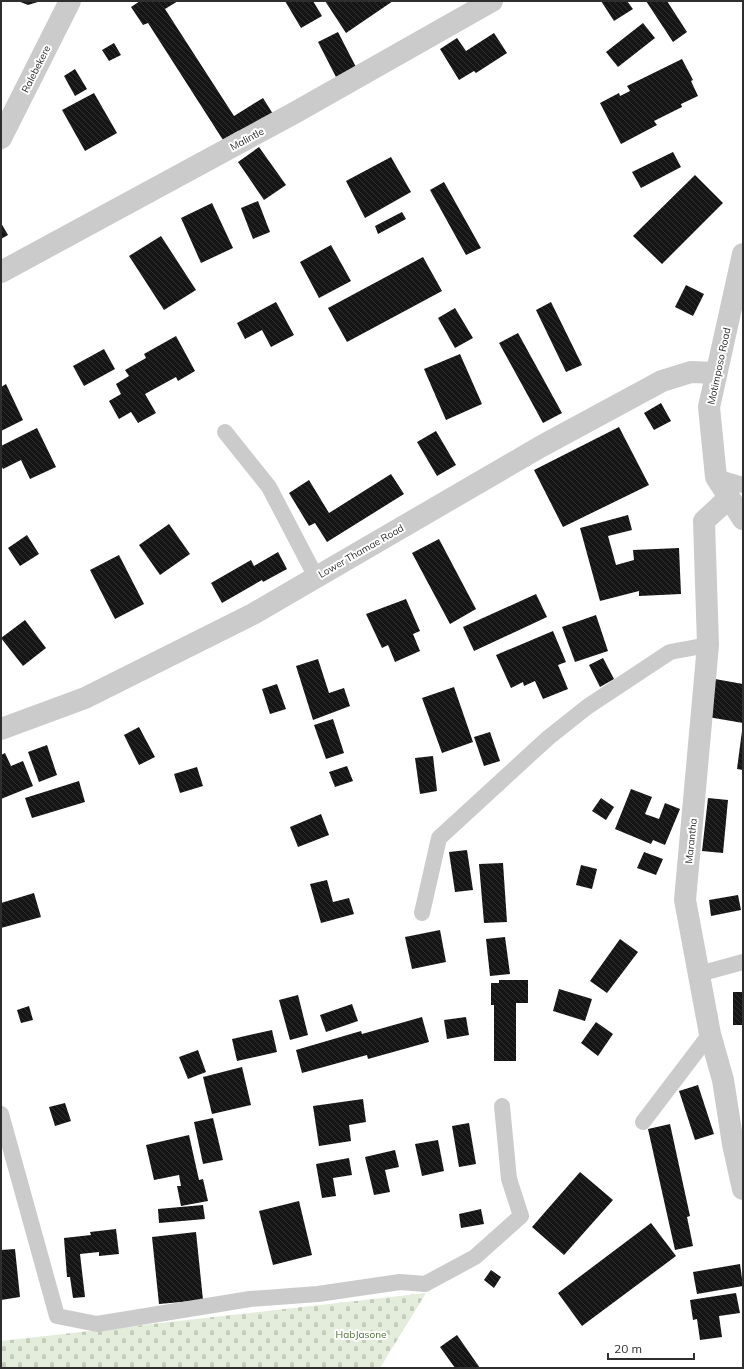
<svg xmlns="http://www.w3.org/2000/svg" width="744" height="1369" font-family="Mulish,sans-serif">
<defs>
<pattern id="cemetery-stones" width="16" height="16" patternUnits="userSpaceOnUse"><rect width="16" height="16" fill="#e4eddb"/><path d="M2 7V4a2 2 0 0 1 4 0v3zM10 15v-3a2 2 0 0 1 4 0v3z" fill="#c4ccbc"/></pattern>
<pattern id="building-back-hatch" width="6" height="6" patternUnits="userSpaceOnUse"><rect width="6" height="6" fill="#151515"/><path d="M-1 5l2 2M0 0l6 6M5-1l2 2" fill="none" stroke="#2f2f2f"/></pattern>
</defs>
<rect width="100%" height="100%" fill="#fff"/>
<!-- cemetery -->
<path fill="url(#cemetery-stones)" d="M426 1293 380 1368H1V1341Z"/>
<!-- building -->
<g fill="url(#building-back-hatch)">
<path d="M18 1H41L28 5Z"/>
<path d="M140 1H178L165 9 234 116 263 98 273 114 241 135 238 131 223 140 148 23 143 25 131 7Z"/>
<path d="M285 1H313L322 16 301 28Z"/>
<path d="M325 1H393L346 33Z"/>
<path d="M601 1H627L633 9 614 21Z"/>
<path d="M646 1H667L687 32 673 42Z"/>
<path d="M643 23 655 38 618 67 606 52Z"/>
<path d="M338 32 356 67 336 77 318 42Z"/>
<path d="M494 33 507 53 476 73 474 71 459 80 440 49 457 38 466 51Z"/>
<path d="M114 43 121 55 109 61 102 50Z"/>
<path d="M682 59 693 80 691 81 698 96 681 104 682 107 654 121 657 125 621 144 600 103 619 93 620 96 630 91 627 86Z"/>
<path d="M75 69 87 89 75 96 64 76Z"/>
<path d="M94 93 117 133 85 151 62 110Z"/>
<path d="M259 147 286 185 264 200 238 162Z"/>
<path d="M673 152 681 167 641 188 632 172Z"/>
<path d="M391 157 411 192 365 218 346 181Z"/>
<path d="M695 175 723 203 662 264 633 236Z"/>
<path d="M444 182 481 248 466 255 430 190Z"/>
<path d="M258 201 270 232 253 239 241 208Z"/>
<path d="M212 203 233 248 201 263 181 218Z"/>
<path d="M402 212 406 219 378 234 375 226Z"/>
<path d="M1 223 8 235 1 239Z"/>
<path d="M161 236 196 290 164 310 129 256Z"/>
<path d="M331 245 351 281 319 298 300 262Z"/>
<path d="M423 257 442 291 347 342 328 308Z"/>
<path d="M686 285 704 294 693 316 675 307Z"/>
<path d="M276 302 294 335 271 347 262 330 245 339 237 323Z"/>
<path d="M551 302 582 365 566 372 536 310Z"/>
<path d="M455 308 473 338 455 348 438 318Z"/>
<path d="M518 333 562 413 543 423 499 343Z"/>
<path d="M176 336 195 371 178 381 176 377 145 394 156 413 138 423 131 412 119 419 109 401 121 394 116 384 129 376 125 370 146 358 144 354Z"/>
<path d="M104 349 115 369 84 386 73 366Z"/>
<path d="M460 354 482 404 446 420 424 369Z"/>
<path d="M6 384 23 420 1 431V387Z"/>
<path d="M661 403 671 421 654 430 644 413Z"/>
<path d="M619 427 649 485 563 527 534 470Z"/>
<path d="M37 428 56 467 30 479 21 460 3 469 1 465V446Z"/>
<path d="M436 431 456 465 437 476 417 442Z"/>
<path d="M391 474 404 494 327 542 315 523 309 526 289 493 309 480 329 513Z"/>
<path d="M628 515 632 530 608 536 616 565 634 560 633 550 679 548 681 594 639 596V591L600 601 580 528Z"/>
<path d="M169 524 190 554 160 575 139 545Z"/>
<path d="M27 535 39 554 20 566 8 548Z"/>
<path d="M439 539 476 609 450 624 412 553Z"/>
<path d="M278 552 287 569 263 582 262 580 222 603 211 583 251 560 254 566Z"/>
<path d="M119 555 144 604 115 619 90 570Z"/>
<path d="M536 594 547 617 474 651 463 627Z"/>
<path d="M406 599 420 631 413 634 420 651 395 662 388 645 382 648 366 614Z"/>
<path d="M596 615 608 651 575 662 562 627Z"/>
<path d="M25 620 46 648 23 666 1 638Z"/>
<path d="M553 631 566 662 558 665 568 689 543 699 535 681 524 686 523 682 511 688 496 655Z"/>
<path d="M603 658 614 679 600 687 589 665Z"/>
<path d="M318 659 329 693 344 688 350 706 313 720 296 666Z"/>
<path d="M715 679 743 684V723L708 717Z"/>
<path d="M277 684 286 709 270 714 262 689Z"/>
<path d="M454 687 473 742 442 753 422 698Z"/>
<path d="M333 719 344 753 326 759 314 725Z"/>
<path d="M139 727 155 757 139 765 124 735Z"/>
<path d="M742 731H743V770L737 769Z"/>
<path d="M490 732 500 761 484 766 474 737Z"/>
<path d="M47 745 57 775 39 782 28 752Z"/>
<path d="M5 753 11 766 23 761 33 786 1 799V755Z"/>
<path d="M433 756 437 791 420 794 415 758Z"/>
<path d="M347 766 353 781 335 787 329 772Z"/>
<path d="M197 767 203 786 180 793 174 774Z"/>
<path d="M79 781 85 802 32 818 25 798Z"/>
<path d="M631 789 652 797 645 814 659 819 665 803 680 809 665 845 653 840 651 844 615 829Z"/>
<path d="M601 798 614 807 606 820 592 811Z"/>
<path d="M708 798 728 800 723 853 702 851Z"/>
<path d="M321 814 329 835 298 847 290 827Z"/>
<path d="M467 850 473 890 455 892 449 852Z"/>
<path d="M644 852 663 859 656 875 637 868Z"/>
<path d="M503 863 507 922 484 923 479 864Z"/>
<path d="M581 865 597 869 592 889 576 885Z"/>
<path d="M327 880 333 902 349 898 354 914 321 923 310 884Z"/>
<path d="M34 893 41 917 1 928V903Z"/>
<path d="M738 895 741 910 711 916 709 900Z"/>
<path d="M440 930 446 962 412 969 405 937Z"/>
<path d="M505 937 510 974 490 976 486 939Z"/>
<path d="M620 939 638 952 607 993 590 981Z"/>
<path d="M499 980H528V1003H516V1061H494V1005H491V983H499Z"/>
<path d="M559 989 592 999 585 1021 553 1011Z"/>
<rect x="733" y="992" width="10" height="33"/>
<path d="M298 995 308 1035 290 1040 279 1000Z"/>
<path d="M352 1004 358 1021 326 1032 320 1015Z"/>
<path d="M29 1006 33 1020 21 1023 17 1010Z"/>
<path d="M422 1017 429 1042 368 1059 367 1055 302 1073 296 1050 361 1031 362 1034Z"/>
<path d="M466 1017 469 1035 447 1039 444 1020Z"/>
<path d="M596 1022 613 1034 598 1056 581 1043Z"/>
<path d="M272 1030 277 1052 237 1061 232 1039Z"/>
<path d="M198 1050 206 1072 188 1079 179 1057Z"/>
<path d="M242 1067 251 1105 212 1114 203 1077Z"/>
<path d="M698 1085 714 1134 695 1140 679 1091Z"/>
<path d="M363 1099 366 1122 349 1125 351 1141 319 1146 313 1106Z"/>
<path d="M65 1103 71 1121 55 1126 49 1107Z"/>
<path d="M213 1118 223 1160 203 1164 194 1122Z"/>
<path d="M469 1123 476 1164 459 1167 452 1126Z"/>
<path d="M670 1124 690 1216 687 1217 693 1246 675 1250 648 1129Z"/>
<path d="M189 1135 199 1180 203 1179 208 1201 181 1206 177 1186H181L179 1175 154 1180 146 1145Z"/>
<path d="M438 1140 444 1171 422 1176 415 1144Z"/>
<path d="M395 1150 399 1167 385 1170 390 1192 374 1195 365 1157Z"/>
<path d="M349 1158 352 1175 333 1178 336 1196 322 1198 316 1164Z"/>
<path d="M580 1172 613 1200 564 1255 532 1227Z"/>
<path d="M299 1201 312 1255 273 1265 259 1211Z"/>
<path d="M203 1205 205 1219 159 1223 158 1209Z"/>
<path d="M481 1209 484 1224 461 1228 459 1214Z"/>
<path d="M651 1223 676 1256 582 1326 558 1293Z"/>
<path d="M116 1229 119 1254 99 1256V1252L80 1254 85 1297 73 1298 70 1277H67L64 1238 91 1235 90 1232Z"/>
<path d="M196 1232 203 1300 159 1304 152 1237Z"/>
<path d="M15 1249 20 1297 1 1300V1250Z"/>
<path d="M740 1264 743 1286 697 1294 693 1272Z"/>
<path d="M491 1270 501 1277 494 1288 484 1280Z"/>
<path d="M736 1293 740 1313 719 1316 722 1337 700 1340 697 1319 693 1320 690 1300Z"/>
<path d="M457 1335 480 1368H455L440 1347Z"/>
</g>
<g fill="none" stroke-linecap="round" stroke-linejoin="round">
<!-- service -->
<g stroke="#cbcbcb" stroke-width="16">
<path d="M225 432 269 487 316 577"/>
<path d="M716 477 743 485"/>
<path d="M422 913 439 838 548 738 587 707 670 652 708 645"/>
<path d="M699 974 743 962"/>
<path d="M1 1114 57 1316 97 1324 250 1299 318 1294 400 1282 425 1284 475 1257 521 1216 509 1179 502 1106"/>
<path d="M643 1122 710 1034"/>
</g>
<!-- minor -->
<g stroke="#cbcbcb" stroke-width="22">
<path d="M1 138 70 1"/>
<path d="M1 272 296 112 492 1"/>
<path d="M729 498 704 521 708 645 685 900 710 1034 723 1080 733 1144 743 1189"/>
</g>
<!-- tertiary -->
<g stroke="#cbcbcb" stroke-width="22">
<path d="M743 254 709 407 716 477 743 519"/>
<path d="M1 729 85 698 253 614 540 447 662 381 691 372 716 373"/>
</g>
</g>
<g text-anchor="middle" dominant-baseline="central" stroke-width="4" stroke-linejoin="round" paint-order="stroke">
<!-- street labels -->
<g font-size="10" fill="#2e2e2e" stroke="#fff">
<text transform="translate(36 69) rotate(-63)">Ralebekere</text>
<text transform="translate(247 139) rotate(-28)">Malintle</text>
<text transform="translate(719 366) rotate(-78)">Motimposo Road</text>
<text transform="translate(361 551) rotate(-30)">Lower Thamae Road</text>
<text transform="translate(691 841) rotate(-84)">Marantha</text>
</g>
<!-- park labels -->
<g font-size="10" fill="#506e38" stroke="#fff">
<text x="361" y="1334">HabJasone</text>
</g>
</g>
<!-- border -->
<rect width="744" height="1369" fill="none" stroke="#2e2e2e" stroke-width="4"/>
<!-- scale -->
<path d="M608 1353v6h86v-6" fill="none" stroke="#2e2e2e" stroke-width="2"/>
<text x="614" y="1353" font-size="12" fill="#2e2e2e" stroke="#ffffff" stroke-width="3" paint-order="stroke">20 m</text>
</svg>
